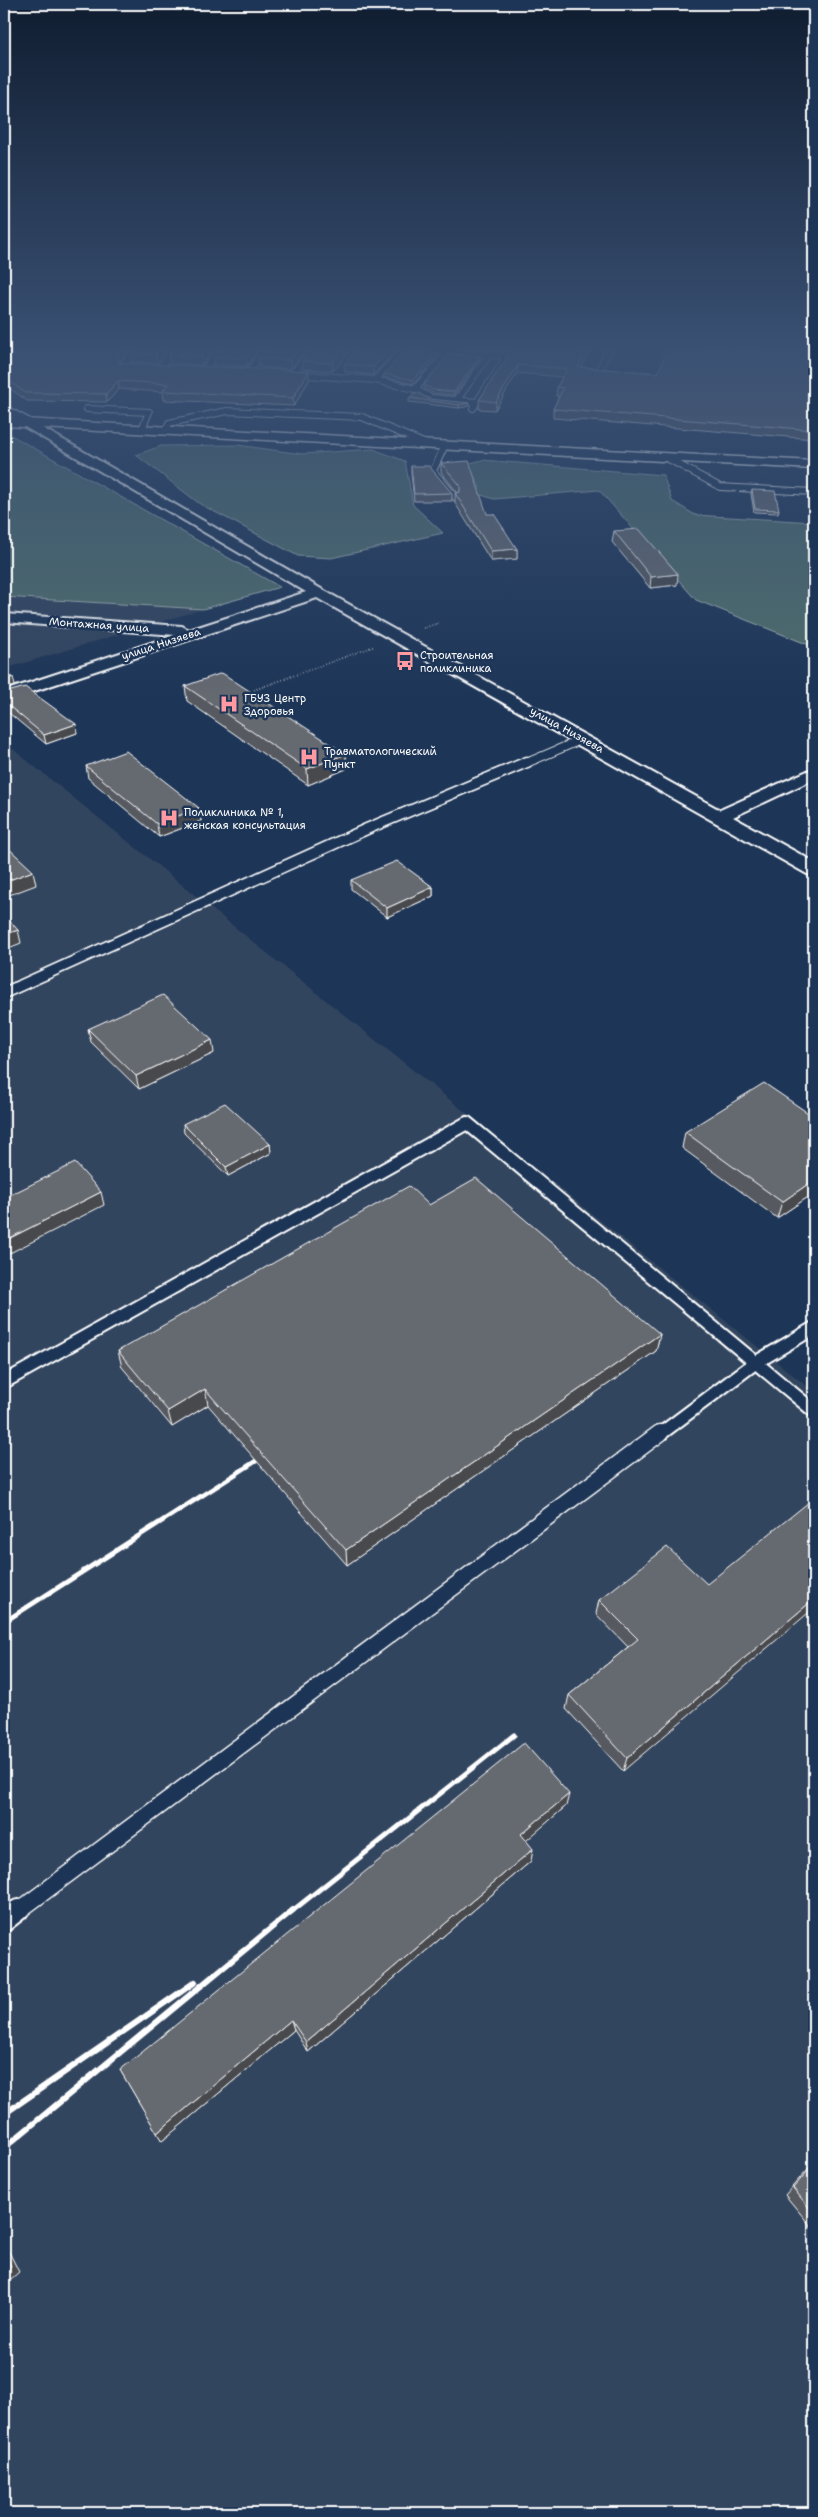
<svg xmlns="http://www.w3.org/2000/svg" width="818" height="2517" font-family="'Shantell Sans',sans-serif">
<rect width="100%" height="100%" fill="#1d3557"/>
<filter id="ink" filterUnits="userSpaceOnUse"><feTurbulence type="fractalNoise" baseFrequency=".02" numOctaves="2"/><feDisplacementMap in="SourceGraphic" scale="10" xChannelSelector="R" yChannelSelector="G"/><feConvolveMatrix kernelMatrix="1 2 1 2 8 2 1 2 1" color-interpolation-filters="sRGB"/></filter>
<g filter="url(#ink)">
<!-- built -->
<g fill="#33455e">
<path d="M4 597 203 609 4 669Z"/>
<path d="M4 742 814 1392V2513H4Z"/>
</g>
<!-- green -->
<g fill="#506d6c" stroke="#a8b6b6">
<path d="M11 435 280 587 203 609 4 597V436Z"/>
<path d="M237 445 302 454 373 449 405 461 413 505 443 533 331 558 298 556 200 504 136 455 161 446Z"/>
<path d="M482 460 663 475 672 501 695 515 814 522V647L696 600 599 490 494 499 472 492 480 487 467 464Z"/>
</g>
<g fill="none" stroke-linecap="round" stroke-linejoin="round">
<!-- service-far5 casing -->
<g stroke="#fff" stroke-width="8">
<g id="service-far5">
<path d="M381 347 507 356"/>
<path d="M135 367H122L137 347"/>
<path d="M160 368 175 347"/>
<path d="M204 370 222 347"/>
<path d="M599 370 610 347"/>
<path d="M235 371H249L267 347"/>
<path d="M293 373 315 347"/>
<path d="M294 374 375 380 415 389 431 398 477 402"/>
<path d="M375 380 404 349"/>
<path d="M415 389 448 352"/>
<path d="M456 401 489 355"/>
<path d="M473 408 513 347"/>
<path d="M87 409 149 412 142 429"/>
<path d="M166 430 169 423 227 411 362 417 426 444"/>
<path d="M445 445 433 471 456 498"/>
<path d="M665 457 720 487 814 492"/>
</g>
</g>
<!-- service-far4 casing -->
<g stroke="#fff" stroke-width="10">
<path id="service-far4" d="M524 764 583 739"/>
</g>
<!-- service-far3 casing -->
<g stroke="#fff" stroke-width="13">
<path id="service-far3" d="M4 993 369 828 527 762"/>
</g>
<!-- service-far2 casing -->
<g stroke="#fff" stroke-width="16">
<g id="service-far2">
<path d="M4 1382 467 1123 814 1411"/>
<path d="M659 1435 755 1363 814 1328"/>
</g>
</g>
<!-- service-far1 casing -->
<g stroke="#fff" stroke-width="19">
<path id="service-far1" d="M17 1912 660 1433"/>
</g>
<!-- service casing -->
<g stroke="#fff" stroke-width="24">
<path id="service" d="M4 1921 18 1910"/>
</g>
<!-- minor casing -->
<g stroke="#fff" stroke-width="4">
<path id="minor" d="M27 419 323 590 720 810 814 768V779L733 817 814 862V876L807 874 317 598 4 701V691L175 635 4 622V614L182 626 189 630 306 592 23 426 21 423Z"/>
</g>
<!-- secondary casing -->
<g stroke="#fff" stroke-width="3">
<path id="secondary" d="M4 405 32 420 34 423 27 427 4 414Z"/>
</g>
<!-- trunk casing -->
<g stroke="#fff" stroke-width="3">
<path id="trunk" d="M4 418 814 461V469L4 426Z"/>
</g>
<!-- path -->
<g stroke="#fff" stroke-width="2" stroke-dasharray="0.5 2.5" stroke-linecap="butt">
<path d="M423 628 439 623"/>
<path d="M254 690 375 646"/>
</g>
<!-- service-far5 -->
<use href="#service-far5" stroke="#1d3557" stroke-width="6"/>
<!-- service-far4 -->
<use href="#service-far4" stroke="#1d3557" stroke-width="8"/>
<!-- service-far3 -->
<use href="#service-far3" stroke="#1d3557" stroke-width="10"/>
<!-- service-far2 -->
<use href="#service-far2" stroke="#1d3557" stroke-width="12"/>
<!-- service-far1 -->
<use href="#service-far1" stroke="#1d3557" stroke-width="16"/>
<!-- service -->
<use href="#service" stroke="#1d3557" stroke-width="20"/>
<!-- minor -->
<use href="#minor" fill="#1d3557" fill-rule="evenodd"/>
<!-- secondary -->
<use href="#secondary" fill="#1d3557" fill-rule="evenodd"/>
<!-- trunk -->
<use href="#trunk" fill="#1d3557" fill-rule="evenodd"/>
<!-- rail-far1 -->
<g stroke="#fff" stroke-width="5">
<path d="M4 1622 256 1461"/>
<path d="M291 1912 514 1735"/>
</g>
<!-- rail -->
<g stroke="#fff" stroke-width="6">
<path d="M4 2114 195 1982"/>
<path d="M4 2148 293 1910"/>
</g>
</g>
<!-- wall -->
<g fill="#575a60" stroke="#fff">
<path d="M4 347H130L119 363 309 380 294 406 164 400 163 392 119 389 107 402 27 401 4 384Z"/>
<path d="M169 347 157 363 132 362 131 354Z"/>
<path d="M174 347H215L202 365 169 363 168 355Z"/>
<path d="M260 347 247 366 214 365V357Z"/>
<path d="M266 347H308L290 369 259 367 258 358Z"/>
<path d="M314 347H353L333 371 303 369 302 361Z"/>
<path d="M359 347H393L394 353 373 375 345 372V364Z"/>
<path d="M453 347H507L505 351Z"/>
<path d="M514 347H592L581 367 658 373 767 351 814 347V439L553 418V409L559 396H556L557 387 562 377 517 373 495 410 479 409V400Z"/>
<path d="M438 353V356L413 384 384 377V374Z"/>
<path d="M480 356V359L454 395 433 393 424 388 425 382Z"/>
<path d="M409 398 430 399 468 406 459 408 409 402Z"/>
<path d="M441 463 517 549V559L491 561 455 503V493L457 492 441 472Z"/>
<path d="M411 466 452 493V501H414L411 474Z"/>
<path d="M752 490 779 510 778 513 754 512 751 494Z"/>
<path d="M614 531 677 585 650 588 612 542Z"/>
<path d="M185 686 346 754V769L308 785 187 701Z"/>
<path d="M4 693 77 733 46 744 4 709Z"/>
<path d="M86 766 199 808 201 821 159 837 88 778Z"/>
<path d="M351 880 433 887V896L387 917 351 889Z"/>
<path d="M88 1029 214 1053 139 1089 91 1042Z"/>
<path d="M814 1117V1193L777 1218 682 1148 685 1132Z"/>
<path d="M183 1124 270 1144 271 1153 228 1176 184 1133Z"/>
<path d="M429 1205 660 1334 656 1351 347 1565 208 1405 172 1427 122 1367 118 1351Z"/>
<path d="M707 1584 623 1771 566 1709 569 1695 628 1647 596 1614 599 1600Z"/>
<path d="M566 1806 526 1840 531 1861 308 2052 294 2030 162 2141 120 2070Z"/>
<path d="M814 2162V2230L785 2195Z"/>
</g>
<!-- shaded-wall -->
<g fill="#474a4e" stroke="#fff">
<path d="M123 347H130L118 364 117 356Z"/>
<path d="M162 347H169L157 363 156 355Z"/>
<path d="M208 347H215L202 365 201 356Z"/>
<path d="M254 347H260L247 366 246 358Z"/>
<path d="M301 347H308L290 369V360Z"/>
<path d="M346 347H353L333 371 332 363Z"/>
<path d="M391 347H393L394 353 373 375V367Z"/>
<path d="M588 347H592L577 375 578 367Z"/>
<path d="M438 353V356L413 384V380Z"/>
<path d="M480 356V359L454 395V392Z"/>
<path d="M518 365 517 373 495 410 496 402Z"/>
<path d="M309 371V380L294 406 293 398Z"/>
<path d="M118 381 119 389 107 402 106 394Z"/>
<path d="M469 403 468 406 459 408V405Z"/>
<path d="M517 549V559L491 561V551Z"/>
<path d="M678 574 677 585 650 588 651 577Z"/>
<path d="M13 677 15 686 4 689V681Z"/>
<path d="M76 724 77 733 46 744 44 735Z"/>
<path d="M346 754V769L308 785 307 769Z"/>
<path d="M199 808 201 821 159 837 157 824Z"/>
<path d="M33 871 36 885 4 897V882Z"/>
<path d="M433 887V896L387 917V908Z"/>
<path d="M18 930 21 943 4 950V935Z"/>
<path d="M212 1040 214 1053 139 1089 136 1076Z"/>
<path d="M270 1144 271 1153 228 1176 226 1167Z"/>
<path d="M814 1180V1193L777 1218 782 1202Z"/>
<path d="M101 1192 104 1205 4 1256V1241Z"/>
<path d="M660 1334 656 1351 347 1565 346 1550Z"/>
<path d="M205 1389 208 1405 172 1427 168 1411Z"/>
<path d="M814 1599V1608L623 1771 627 1758Z"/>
<path d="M569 1794 566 1806 519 1847 521 1834Z"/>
<path d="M533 1849 531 1861 308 2052 306 2042Z"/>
<path d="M291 2020 294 2030 162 2141 157 2133Z"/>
<path d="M4 2242 19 2272 4 2285Z"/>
</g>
<!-- building -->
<g fill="#656970" stroke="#fff">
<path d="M4 347H123L117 356 119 363 309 371 293 398 163 391 168 384 118 381 106 394 25 393 4 377Z"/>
<path d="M136 347H162L156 355 131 354Z"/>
<path d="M174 347H208L201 356 168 355Z"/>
<path d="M221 347H254L246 358 214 357Z"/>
<path d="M266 347H301L290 360 258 358Z"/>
<path d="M314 347H346L332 363 302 361Z"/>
<path d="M359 347H391L373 367 345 364Z"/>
<path d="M514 347H588L578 367 658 373 668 347H711L767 351 772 347H814V430L553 409 563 388 557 387 567 369 518 365 496 402 479 400Z"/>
<path d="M406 350 438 353 413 380 384 374Z"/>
<path d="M450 354 480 356 454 392 433 390 424 385 427 382H425Z"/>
<path d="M416 392 430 399 469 403 459 405 409 398Z"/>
<path d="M469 461 487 514H494L517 549 491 551 455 493 460 492V485L441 463Z"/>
<path d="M411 466H429L452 493 414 494Z"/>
<path d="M752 490 775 491 779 510 755 509Z"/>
<path d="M639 529 678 574 651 577 614 531Z"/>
<path d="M4 670 13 677 4 681Z"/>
<path d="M222 673 346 754 307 769 185 686Z"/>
<path d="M25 687 76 724 44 735 4 702V693Z"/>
<path d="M126 751 199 808 157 824 86 766Z"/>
<path d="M4 844 33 871 4 882Z"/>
<path d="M397 861 433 887 387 908 351 880Z"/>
<path d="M4 915 18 930 4 935Z"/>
<path d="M163 995 212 1040 136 1076 88 1029Z"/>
<path d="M764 1083 814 1117V1180L782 1202 685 1132Z"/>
<path d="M225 1103 270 1144 226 1167 183 1124Z"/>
<path d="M75 1163 101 1192 4 1241V1198Z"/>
<path d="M476 1178 660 1334 346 1550 205 1389 168 1411 118 1351 409 1186 429 1205Z"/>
<path d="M814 1498V1599L627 1758 569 1695 638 1639 599 1600 667 1547 707 1584Z"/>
<path d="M524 1743 569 1794 521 1834 533 1849 306 2042 291 2020 157 2133 120 2070Z"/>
<path d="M814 2164V2214L793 2188Z"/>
<path d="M4 2252 11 2266 4 2272Z"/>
</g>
</g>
<!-- sky -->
<linearGradient id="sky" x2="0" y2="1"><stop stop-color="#101d30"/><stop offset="0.5" stop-color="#3a5174"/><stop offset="1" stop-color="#3a5174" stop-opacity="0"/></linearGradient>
<rect width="818" height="700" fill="url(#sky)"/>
<!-- icons -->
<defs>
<g id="bus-bare" transform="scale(1.5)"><path d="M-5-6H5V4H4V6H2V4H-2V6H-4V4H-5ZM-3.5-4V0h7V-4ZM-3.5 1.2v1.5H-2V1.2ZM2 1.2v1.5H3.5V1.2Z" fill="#ff9aa2" stroke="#1d3557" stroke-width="2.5" paint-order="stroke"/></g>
<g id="hospital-bare" transform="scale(1.5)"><path d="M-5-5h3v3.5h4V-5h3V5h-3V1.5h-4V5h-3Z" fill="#ff9aa2" stroke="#1d3557" stroke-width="2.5" paint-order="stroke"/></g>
</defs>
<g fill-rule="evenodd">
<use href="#bus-bare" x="405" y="661"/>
<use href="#hospital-bare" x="229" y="704"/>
<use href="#hospital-bare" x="309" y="757"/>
<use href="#hospital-bare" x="169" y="818"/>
</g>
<g text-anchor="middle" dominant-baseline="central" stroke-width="5" stroke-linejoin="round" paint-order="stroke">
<!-- far-street labels -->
<g font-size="11" fill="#fff" stroke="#1d3557">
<text transform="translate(99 625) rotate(4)">Монтажная улица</text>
<text transform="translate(161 644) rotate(-18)">улица Низяева</text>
<text transform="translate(567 730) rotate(29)">улица Низяева</text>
</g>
<!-- far-poi labels -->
<g font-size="11" fill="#fff" stroke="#1d3557" text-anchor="start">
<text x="420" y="655">Строительная<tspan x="420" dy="13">поликлиника</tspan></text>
<text x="244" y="698">ГБУЗ Центр<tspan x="244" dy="13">Здоровья</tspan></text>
<text x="324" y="751">Травматологический<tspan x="324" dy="13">Пункт</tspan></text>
<text x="184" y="812">Поликлиника № 1,<tspan x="184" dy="13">женская консультация</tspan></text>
</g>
</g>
<!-- margin -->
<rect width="818" height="2517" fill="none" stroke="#1d3557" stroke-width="20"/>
<rect x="10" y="10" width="798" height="2497" fill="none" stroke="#fff" stroke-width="2" filter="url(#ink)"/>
</svg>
